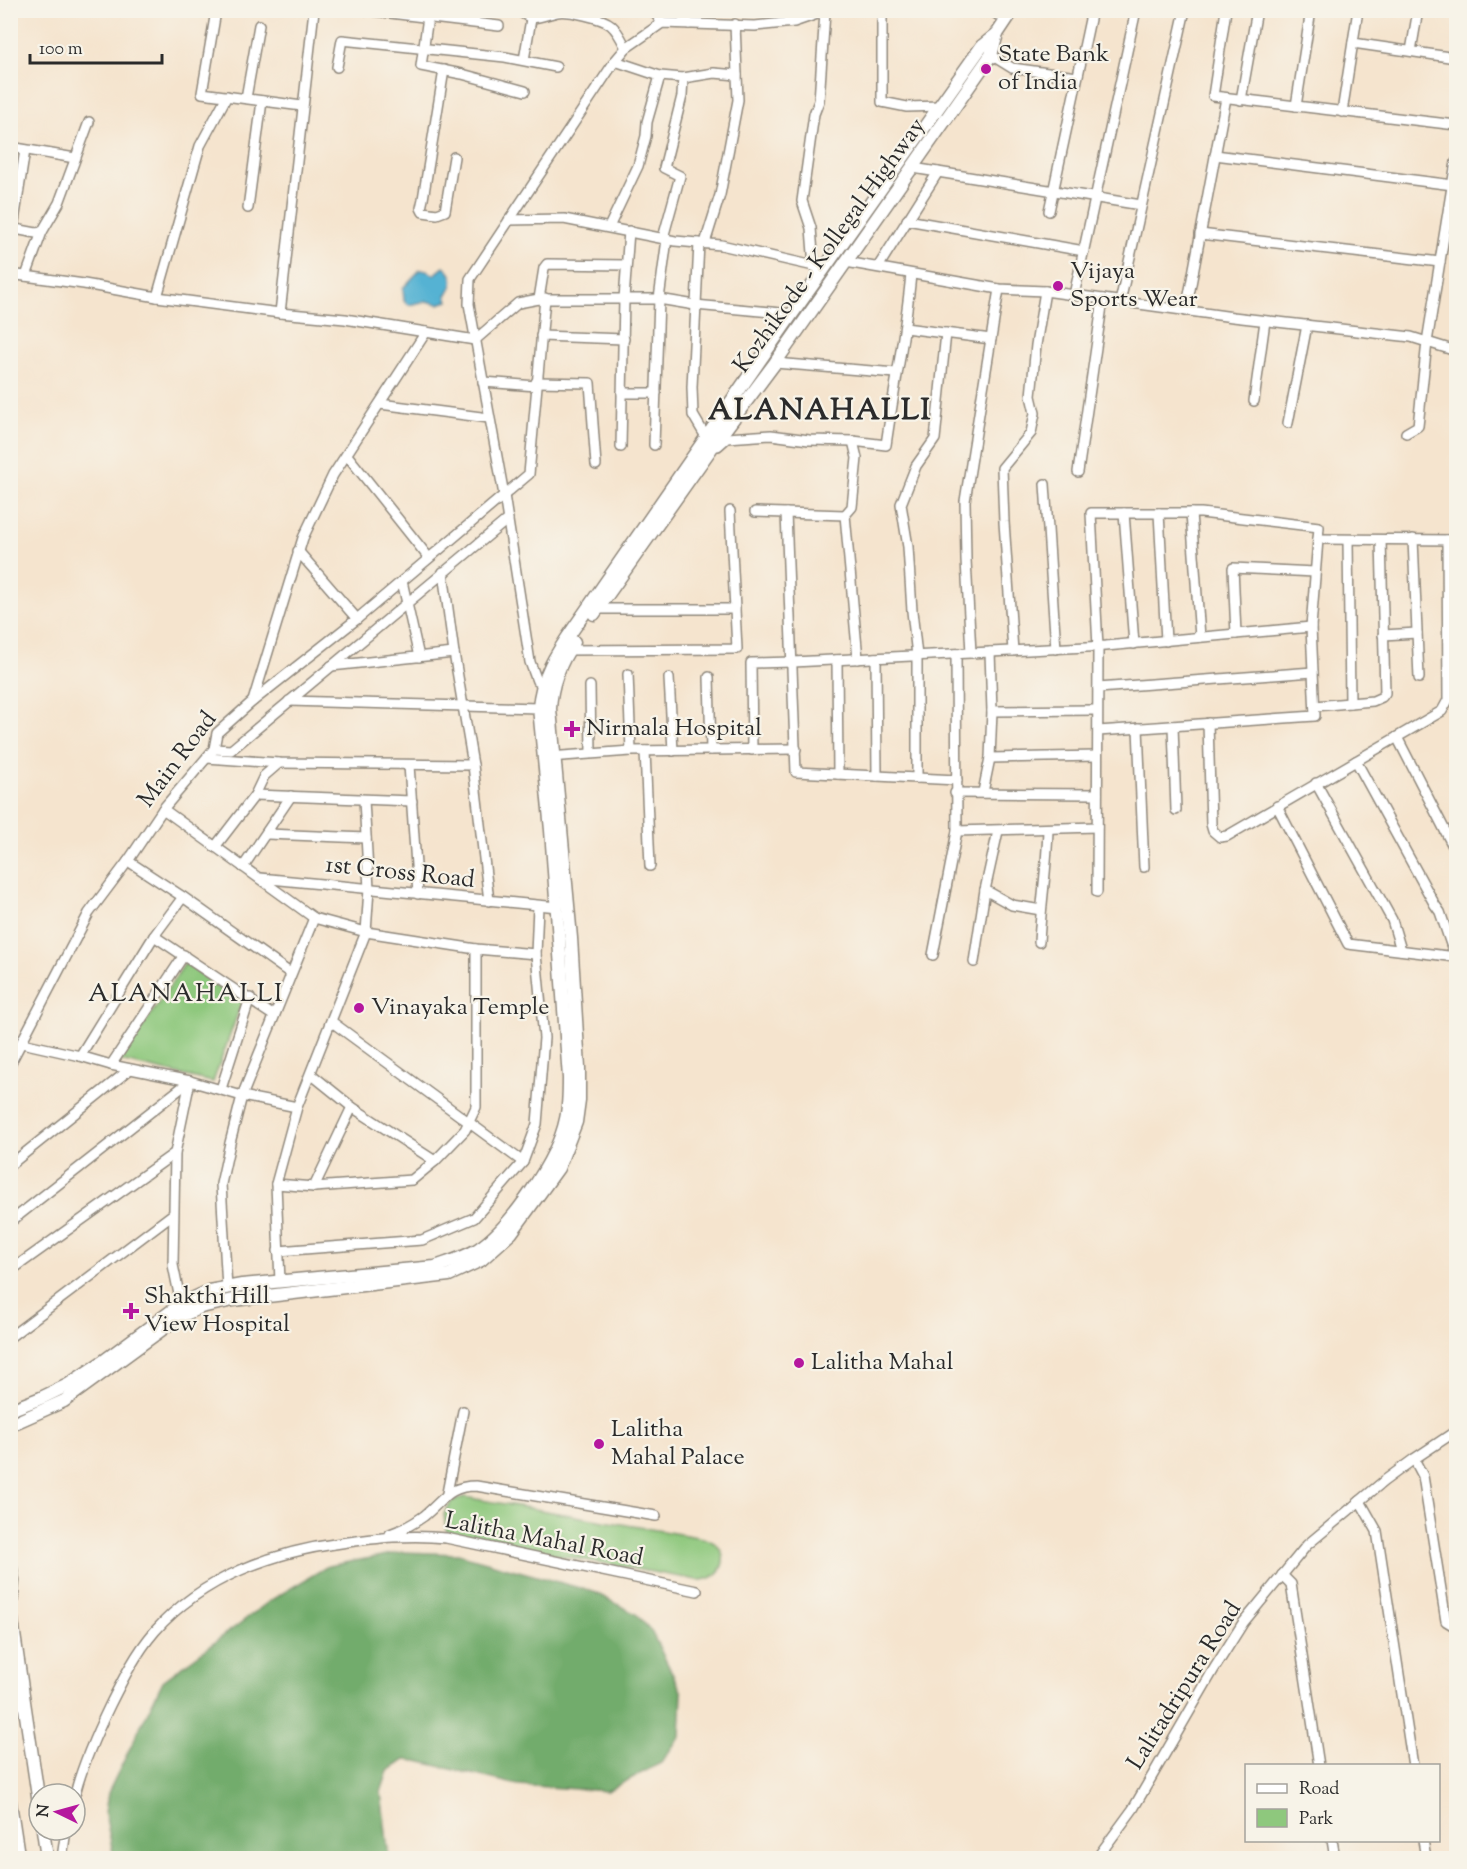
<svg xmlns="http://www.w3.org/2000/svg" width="1467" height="1869" font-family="'Sorts Mill Goudy',serif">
<rect width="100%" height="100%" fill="#f7f3e8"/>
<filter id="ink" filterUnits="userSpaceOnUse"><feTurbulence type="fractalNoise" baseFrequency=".0167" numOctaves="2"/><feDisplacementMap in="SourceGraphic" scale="12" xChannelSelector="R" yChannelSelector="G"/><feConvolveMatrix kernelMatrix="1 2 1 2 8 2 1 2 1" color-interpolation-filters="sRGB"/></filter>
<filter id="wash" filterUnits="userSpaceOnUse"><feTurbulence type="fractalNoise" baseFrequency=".008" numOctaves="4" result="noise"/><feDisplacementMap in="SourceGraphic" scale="24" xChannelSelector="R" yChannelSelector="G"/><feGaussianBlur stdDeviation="1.35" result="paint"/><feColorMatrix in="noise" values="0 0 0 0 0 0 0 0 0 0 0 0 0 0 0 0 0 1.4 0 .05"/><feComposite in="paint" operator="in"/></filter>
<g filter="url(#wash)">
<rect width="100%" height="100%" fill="#f5e4ce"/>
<!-- green -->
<g fill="#8ec87d" stroke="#5c7a54" stroke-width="1.5">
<path d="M185 963 243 999 213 1082 120 1061Z"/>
<path d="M464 1497 703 1538C735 1547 726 1581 697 1580L458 1537 446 1530 444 1514 452 1501Z"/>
</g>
<!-- forest -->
<path fill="#72ac6c" stroke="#4e6c4c" stroke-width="1.5" d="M403 1552 458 1554 594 1592 636 1614 651 1631 682 1693 680 1736 661 1763 607 1791 518 1785 417 1761 405 1760 388 1771 381 1792 389 1858H114L105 1813 108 1793 163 1681 271 1600 328 1566Z"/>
<!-- water -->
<path fill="#55b2d3" stroke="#406e7f" stroke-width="1.5" d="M444 267C455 275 455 285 446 295L448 301 439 304 426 301 409 305 404 301 403 288 420 270H427L434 275Z"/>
</g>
<g filter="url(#ink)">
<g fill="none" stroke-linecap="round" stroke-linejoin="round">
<!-- minor casing -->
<g stroke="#90887c" stroke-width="12">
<g id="minor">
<path d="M365 10 499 26"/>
<path d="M429 10 421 66 462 74 525 91"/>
<path d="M519 10C532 24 542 15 557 12 568 10 603 18 611 25 618 31 622 40 626 48"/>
<path d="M653 10 662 23"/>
<path d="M682 10 689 24"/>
<path d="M882 10V102L907 107 940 106"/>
<path d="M991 10 999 16"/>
<path d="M1226 10 1213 96 1456 125"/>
<path d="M215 17 202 93 302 106"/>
<path d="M1353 43 1456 58"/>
<path d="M1411 51 1418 10"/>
<path d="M991 55 1012 68 1077 77"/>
<path d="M524 60 531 19"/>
<path d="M615 61 660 76 683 78 714 73 737 75"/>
<path d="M337 67 342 40 505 57 556 67"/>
<path d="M444 70 423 199 421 208 423 212 437 214 445 211 454 157"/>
<path d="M246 98 259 25"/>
<path d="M1241 100 1257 10"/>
<path d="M1296 106 1311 10"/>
<path d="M1342 112 1358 10"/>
<path d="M10 147 75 158"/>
<path d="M1215 155 1453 185"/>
<path d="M913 168 1141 205"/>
<path d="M248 208 262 101"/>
<path d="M1049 211 1092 10"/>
<path d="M509 220 564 219 675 241 721 245 814 266"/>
<path d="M907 220 1084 251"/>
<path d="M609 227 638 166 646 136 647 122 660 76"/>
<path d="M10 228 36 233 42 232 59 203 89 122"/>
<path d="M13 228 25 150"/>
<path d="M1200 234 1440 262"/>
<path d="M663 238 680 176 664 168 682 96 683 78"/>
<path d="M699 243 692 387 693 415 706 437"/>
<path d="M705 243 720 195 738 100 735 24"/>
<path d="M846 262 999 289 1045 291 1233 317 1411 337 1456 351"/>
<path d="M878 267 938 172"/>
<path d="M817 268 814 266 811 228 802 201 814 114 819 101 825 12"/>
<path d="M10 274 84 284 157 297 280 313 345 319 475 340 518 303 539 299H659L695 305 792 314"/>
<path d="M26 276 42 232"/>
<path d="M1074 295 1136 10"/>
<path d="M157 297 200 146 227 96"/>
<path d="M539 299 544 268 547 264 626 265"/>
<path d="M1120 302 1185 10"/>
<path d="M1186 311 1226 98"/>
<path d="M280 313 314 10"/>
<path d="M905 328 991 339"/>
<path d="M541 336 624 339"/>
<path d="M775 363 896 373"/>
<path d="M483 382 536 386"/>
<path d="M536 382 590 383 596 465"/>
<path d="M622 393H656"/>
<path d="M1254 401 1265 321"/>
<path d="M380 404 489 418"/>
<path d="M1288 423 1307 325"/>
<path d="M1406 433 1418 426 1427 342 1456 162"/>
<path d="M853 441 857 458 852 507 845 515 858 659"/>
<path d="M654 445 659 299 667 239"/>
<path d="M718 446 727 438 771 435 809 440 853 441 886 445C894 388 906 331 911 274"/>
<path d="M621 447 624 299 629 231"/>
<path d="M347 455 429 558"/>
<path d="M1078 472 1103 299"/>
<path d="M1045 484 1056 649"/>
<path d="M755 512 845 515"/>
<path d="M786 513 796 772 957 780"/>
<path d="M1124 513 1134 644"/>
<path d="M1159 513 1166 641"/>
<path d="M1191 513 1200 637"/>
<path d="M1318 539 1456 540"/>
<path d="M1413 539 1419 678"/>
<path d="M1348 540 1350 703"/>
<path d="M298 551 357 619"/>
<path d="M443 572 454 653 473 765 489 901"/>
<path d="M402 581 419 657"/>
<path d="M598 609H735"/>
<path d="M1236 634 1233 568 1315 572"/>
<path d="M1383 635 1417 633"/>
<path d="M565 650 737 649 730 511"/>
<path d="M1013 651 1004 522 1002 468 1031 433 1035 413 1031 396 1036 345 1045 291"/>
<path d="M971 653 966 560 965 501 999 289"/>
<path d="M876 658 877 776"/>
<path d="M837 660 838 774"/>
<path d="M331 666 454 653"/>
<path d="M628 674 631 751"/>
<path d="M709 677 711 750"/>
<path d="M669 678 673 751"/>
<path d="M547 686 537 681 530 662 504 495 469 304 470 279 615 61 626 48 662 23 755 26 794 22 829 10"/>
<path d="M590 686 591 753"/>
<path d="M1098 688 1313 672"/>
<path d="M253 701 303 538 333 475 426 332"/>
<path d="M289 701 539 708"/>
<path d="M1315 706 1373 701 1382 697 1385 693 1381 540"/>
<path d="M992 711 1097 710"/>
<path d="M1208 723 1211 824 1213 831 1220 837 1227 836 1442 711 1448 700 1447 540"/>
<path d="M1173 726 1176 810"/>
<path d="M1138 728 1144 867"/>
<path d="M1397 737 1456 852"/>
<path d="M214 749 231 750 508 519"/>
<path d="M752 750 751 663 793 662 1106 646 1311 627"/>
<path d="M645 751 650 866"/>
<path d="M549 757 631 751 796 749"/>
<path d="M207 758 279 763 473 765"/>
<path d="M990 758 1097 756"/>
<path d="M1356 761 1435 905 1440 912 1455 956"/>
<path d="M409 765 418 894"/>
<path d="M917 778V656L912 611 908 547 901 504 916 466 935 439 946 333"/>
<path d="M1316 783 1392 920 1401 950"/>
<path d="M983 792 990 758 992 711 990 652"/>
<path d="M955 793 1097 794"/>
<path d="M255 795 412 801"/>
<path d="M1277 806 1348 944 1456 957"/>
<path d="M163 809 314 918 366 932 476 949 536 954"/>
<path d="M957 831 1097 827"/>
<path d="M267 834 366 838"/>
<path d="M215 847 255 795 264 776 279 763"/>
<path d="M128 861 183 897 290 973"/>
<path d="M243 867 291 796"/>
<path d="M260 878 558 907"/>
<path d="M985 890 1012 905 1041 910"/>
<path d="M1097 892 1098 647 1091 513H1201L1319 527 1311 627 1315 716 1098 731"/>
<path d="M154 936 274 1016"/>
<path d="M1039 942C1041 904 1047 867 1048 829"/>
<path d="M933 955 957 831 956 654"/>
<path d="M974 962 985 890 998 831"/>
<path d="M332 1022 523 1162"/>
<path d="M22 1043 80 1056 111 1065 190 1081 242 1096 297 1107"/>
<path d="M80 1056 154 936 183 897"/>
<path d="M10 1064 89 913 128 861 163 809 214 749 217 733 253 701 357 619 529 474 545 298"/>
<path d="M111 1065 184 955"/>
<path d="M311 1074 352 1107 435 1161"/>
<path d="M221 1089 250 998"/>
<path d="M10 1165 129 1070"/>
<path d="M276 1184 314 1187 412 1180 435 1161 465 1130 476 1107V949"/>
<path d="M314 1187 352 1107"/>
<path d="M10 1222 190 1081"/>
<path d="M278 1251 422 1240 474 1218 523 1162 537 1124 544 1038 536 954 538 906"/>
<path d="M10 1271 175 1153"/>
<path d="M280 1282 276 1184 297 1107 366 932 369 889 364 800"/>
<path d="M227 1288 221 1184 230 1143 242 1096 314 918"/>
<path d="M181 1304 173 1265 175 1153 190 1081"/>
<path d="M10 1337 173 1214"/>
<path d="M1414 1459 1423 1476 1446 1621 1456 1627"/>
<path d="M447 1493 463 1411"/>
<path d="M1360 1501 1377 1531 1413 1766"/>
<path d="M390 1534C402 1530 413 1524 424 1516 444 1500 448 1486 476 1486L656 1516"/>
<path d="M1282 1575 1291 1584 1319 1766"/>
<path d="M10 1793 20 1858"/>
<path d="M75 1794C83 1763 96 1734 110 1705 123 1679 136 1653 155 1631 203 1577 273 1552 341 1543 377 1538 410 1534 446 1538L697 1591"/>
<path d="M1332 1840 1335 1858"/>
<path d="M1423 1840 1426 1858"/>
<path d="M62 1858 66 1830"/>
<path d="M1097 1858 1133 1809 1214 1669 1243 1623 1307 1545 1384 1481 1414 1459 1456 1431"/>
</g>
</g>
<!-- major casing -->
<g stroke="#90887c" stroke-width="15">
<g id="major">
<path d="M594 614 715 443 775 363 991 55 997 34"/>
<path d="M10 1410 41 1398 68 1385 101 1363 181 1304 209 1291 242 1285 435 1267C449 1262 464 1258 477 1250 511 1228 558 1159 566 1119 569 1106 569 1091 569 1078L551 830 539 708C541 677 556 654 574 628L792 314 982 46 997 34 1013 10"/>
<path d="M10 1425 64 1401 179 1317 201 1307 233 1300 449 1275 481 1260 511 1233 558 1168 576 1122 579 1100V1068L571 938 550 709C551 684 560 662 574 642"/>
<path d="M10 1564 13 1580 11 1610"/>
<path d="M10 1607 39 1803"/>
<path d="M43 1830 47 1858"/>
</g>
</g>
<!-- minor -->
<use href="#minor" stroke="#fff" stroke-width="9"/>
<!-- major -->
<use href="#major" stroke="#fff" stroke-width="12"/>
</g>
</g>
<!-- markers -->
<g fill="#b5179e" stroke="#f7f3e8" stroke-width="2">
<circle cx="986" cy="69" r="6"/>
<circle cx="1058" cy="286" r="6"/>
<path d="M569 720h6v6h6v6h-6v6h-6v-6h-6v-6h6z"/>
<circle cx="359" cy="1008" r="6"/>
<path d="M128 1302h6v6h6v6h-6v6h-6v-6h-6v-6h6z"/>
<circle cx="799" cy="1363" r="6"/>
<circle cx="599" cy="1444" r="6"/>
</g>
<g text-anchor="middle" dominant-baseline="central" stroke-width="4.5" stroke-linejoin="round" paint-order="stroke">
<!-- poi labels -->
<g font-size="24" fill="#2b2b2b" stroke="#f7f3e8" text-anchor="start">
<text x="998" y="55">State Bank<tspan x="998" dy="28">of India</tspan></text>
<text x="1070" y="272">Vijaya<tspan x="1070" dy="28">Sports Wear</tspan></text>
<text x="586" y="729">Nirmala Hospital</text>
<text x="371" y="1008">Vinayaka Temple</text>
<text x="144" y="1297">Shakthi Hill<tspan x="144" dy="28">View Hospital</tspan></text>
<text x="811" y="1363">Lalitha Mahal</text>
<text x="611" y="1430">Lalitha<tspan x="611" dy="28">Mahal Palace</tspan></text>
</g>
<!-- street labels -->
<g font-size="24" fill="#2b2b2b" stroke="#f7f3e8">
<text transform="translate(830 246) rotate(-54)">Kozhikode - Kollegal Highway</text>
<text transform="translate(178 760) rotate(-53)">Main Road</text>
<text transform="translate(400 873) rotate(6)">1st Cross Road</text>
<text transform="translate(544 1540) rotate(11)">Lalitha Mahal Road</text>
<text transform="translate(1185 1686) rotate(-58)">Lalitadripura Road</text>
</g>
<!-- neighbourhood labels -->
<g font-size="26" letter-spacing="1.5" fill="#2b2b2b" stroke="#f7f3e8">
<text x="186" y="994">ALANAHALLI</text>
</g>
<!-- district labels -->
<g font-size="30" font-weight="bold" letter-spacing="1.5" fill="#2b2b2b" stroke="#f7f3e8">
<text x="820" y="411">ALANAHALLI</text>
</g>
</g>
<!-- margin -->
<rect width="1467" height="1869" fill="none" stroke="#f7f3e8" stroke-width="36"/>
<!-- legend -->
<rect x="1245" y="1764" width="195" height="78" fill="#f7f3e8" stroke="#a5a39c" stroke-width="1.5"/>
<rect x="1257" y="1784" width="30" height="9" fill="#ffffff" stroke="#a5a39c" stroke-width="1.5"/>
<text x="1299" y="1794" font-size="18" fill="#2b2b2b">Road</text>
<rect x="1257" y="1809" width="30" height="18" fill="#8ec87d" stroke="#a5a39c" stroke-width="1.5"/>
<text x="1299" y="1824" font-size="18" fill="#2b2b2b">Park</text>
<!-- north arrow -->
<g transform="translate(57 1812) rotate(275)"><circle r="28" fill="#f7f3e8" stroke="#a5a39c" stroke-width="1.5"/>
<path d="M0-4.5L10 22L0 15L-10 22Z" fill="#b5179e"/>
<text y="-9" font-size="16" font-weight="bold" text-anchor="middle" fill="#2b2b2b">N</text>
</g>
<!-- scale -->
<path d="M30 54v9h132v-9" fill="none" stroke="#2b2b2b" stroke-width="3"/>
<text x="39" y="54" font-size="18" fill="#2b2b2b" stroke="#f7f3e8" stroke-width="4.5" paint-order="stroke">100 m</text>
</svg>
